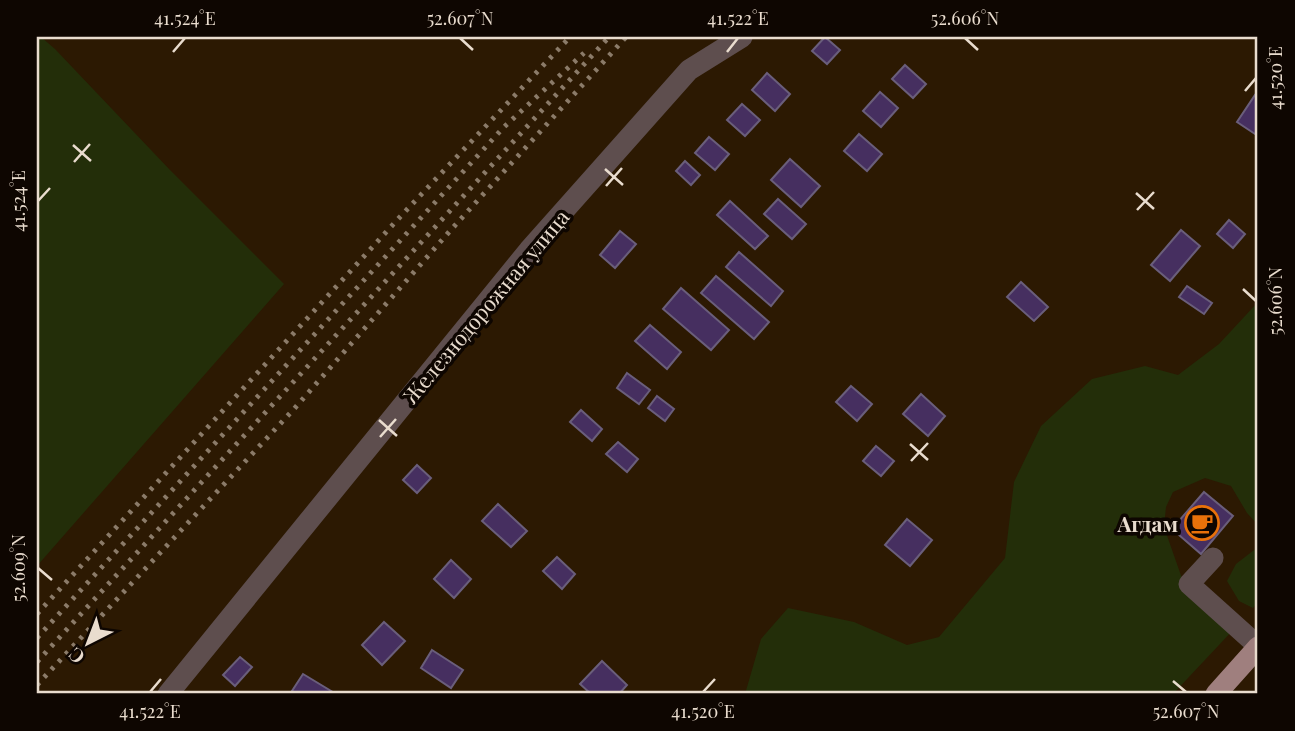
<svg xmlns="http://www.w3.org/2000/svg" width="1295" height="731" font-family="'Playfair Display',serif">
<rect width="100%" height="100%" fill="#2c1902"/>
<!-- green -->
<g fill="#232e09">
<path d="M37 37H41L55 49 170 170 284 284 37 566Z"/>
<path d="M1258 302V525L1247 513 1231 486 1205 478 1173 492 1166 507 1164 527 1184 584 1234 629 1173 694H745L761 639 788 608 854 622 907 645 939 637 1005 558 1014 482 1041 426 1092 379 1145 366 1178 375 1219 344Z"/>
<path d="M1258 547V602L1253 608 1239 601 1227 581 1236 564Z"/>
</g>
<!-- building -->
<g fill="#462f60" stroke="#6a5e7b" stroke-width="2">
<path d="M825 37 840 50 827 64 812 51Z"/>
<path d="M905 65 926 84 913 98 892 79Z"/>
<path d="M767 73 790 94 775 111 752 90Z"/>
<path d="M880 92 898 108 881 127 863 111Z"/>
<path d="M1255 95 1258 97V136L1237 122Z"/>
<path d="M742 104 760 120 745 136 727 120Z"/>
<path d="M859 134 882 154 867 171 844 151Z"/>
<path d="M709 137 729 154 715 170 695 153Z"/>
<path d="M790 159 820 186 801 207 771 180Z"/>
<path d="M685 161 700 175 691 185 676 171Z"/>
<path d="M778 199 806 224 792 239 764 214Z"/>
<path d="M730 201 768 236 755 249 717 215Z"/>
<path d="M1229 220 1245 234 1233 248 1217 234Z"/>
<path d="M1181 230 1200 246 1170 281 1151 265Z"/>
<path d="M620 231 636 244 615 268 600 255Z"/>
<path d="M739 252 783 291 771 306 726 267Z"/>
<path d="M716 276 769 322 754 339 701 293Z"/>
<path d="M1021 282 1048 307 1034 321 1007 297Z"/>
<path d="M1187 286 1212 303 1204 314 1179 297Z"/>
<path d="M681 288 729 330 711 350 663 309Z"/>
<path d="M650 325 681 352 667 369 635 341Z"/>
<path d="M627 373 650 390 639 404 617 388Z"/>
<path d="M851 386 872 404 857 421 836 402Z"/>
<path d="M921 394 945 416 928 436 903 414Z"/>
<path d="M657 396 674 409 665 421 648 408Z"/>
<path d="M581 410 602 429 592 441 570 422Z"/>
<path d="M618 442 638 459 627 472 606 454Z"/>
<path d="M876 446 894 461 881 476 863 461Z"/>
<path d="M417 465 431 478 417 493 403 480Z"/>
<path d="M1204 492 1233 516 1201 554 1172 529Z"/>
<path d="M498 504 527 531 511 547 482 521Z"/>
<path d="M907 519 932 540 910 566 885 545Z"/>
<path d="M557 557 575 574 562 589 543 571Z"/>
<path d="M451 560 471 579 454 598 434 579Z"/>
<path d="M384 622 405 641 382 665 362 645Z"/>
<path d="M432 650 463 670 451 688 421 668Z"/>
<path d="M240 657 252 667 235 686 223 675Z"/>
<path d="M602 661 627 685 619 694H591L580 684Z"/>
<path d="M303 674 336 694H297L292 691Z"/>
</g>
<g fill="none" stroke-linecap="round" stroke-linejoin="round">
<!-- minor -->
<g stroke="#5e4e4e" stroke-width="21">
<path d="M1213 558 1189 584 1258 646"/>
<path d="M168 694 529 250 689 70 742 37"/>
</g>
<!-- major -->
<path stroke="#9f7f7e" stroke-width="21" d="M1216 694 1258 647"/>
<!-- rail -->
<g stroke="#8b7b69" stroke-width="5" stroke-dasharray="3.5 7" stroke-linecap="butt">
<path d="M37 614 399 218 570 37"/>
<path d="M37 638 503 128 584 53"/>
<path d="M37 662 609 37"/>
<path d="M37 685 294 409 449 232 626 37"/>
</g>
</g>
<!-- ticks -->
<path fill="none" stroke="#e9dcce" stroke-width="2.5" d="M460 38 473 50M965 38 978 50M173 52 185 38M727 52 738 38M1245 91 1256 78M73 145 91 161M74 162 90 144M605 169 623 185M606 186 622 168M1136 193 1154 209M38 201 50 188M1137 210 1154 192M1243 289 1256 301M379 420 397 436M380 437 396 419M910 444 928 460M911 461 928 443M38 568 52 580M1173 681 1186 692M150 692 161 679M703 692 715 679"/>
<!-- icons -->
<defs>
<g id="cafe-ring" transform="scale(1.75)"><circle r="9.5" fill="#0e0601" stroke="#e8710a" stroke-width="1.5"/><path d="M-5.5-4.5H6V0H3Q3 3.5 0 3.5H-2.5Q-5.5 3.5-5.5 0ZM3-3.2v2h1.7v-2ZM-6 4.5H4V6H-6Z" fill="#e8710a"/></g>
</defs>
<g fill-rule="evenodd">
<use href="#cafe-ring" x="1202" y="523"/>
</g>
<g text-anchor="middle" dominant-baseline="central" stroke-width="7" stroke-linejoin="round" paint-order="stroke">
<!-- street labels -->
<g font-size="21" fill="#e9dcce" stroke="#0e0601">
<text transform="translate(485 306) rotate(-50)">Железнодорожная улица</text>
</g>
<!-- poi labels -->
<g font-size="21" font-weight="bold" fill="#e9dcce" stroke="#0e0601" text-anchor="end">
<text x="1178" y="523">Агдам</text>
</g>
</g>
<!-- border -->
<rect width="1295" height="731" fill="none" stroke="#0e0601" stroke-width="77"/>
<!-- north arrow -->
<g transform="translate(88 643) rotate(222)" stroke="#0e0601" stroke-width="5" paint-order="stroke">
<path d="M0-5L12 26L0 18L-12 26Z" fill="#e9dcce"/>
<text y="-10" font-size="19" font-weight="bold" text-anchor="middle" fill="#e9dcce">С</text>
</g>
<rect x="38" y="38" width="1218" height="654" fill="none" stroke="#e9dcce" stroke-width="2.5"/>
<g font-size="18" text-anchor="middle" fill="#e9dcce">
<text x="185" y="25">41.524°E</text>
<text x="460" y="25">52.607°N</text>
<text x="738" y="25">41.522°E</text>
<text x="965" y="25">52.606°N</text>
<text transform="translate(1276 78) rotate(-90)" y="6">41.520°E</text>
<text transform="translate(19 201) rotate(-90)" y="6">41.524°E</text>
<text transform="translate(1276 301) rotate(-90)" y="6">52.606°N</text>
<text transform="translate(19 568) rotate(-90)" y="6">52.609°N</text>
<text x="150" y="718">41.522°E</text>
<text x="703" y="718">41.520°E</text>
<text x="1186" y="718">52.607°N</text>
</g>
</svg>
